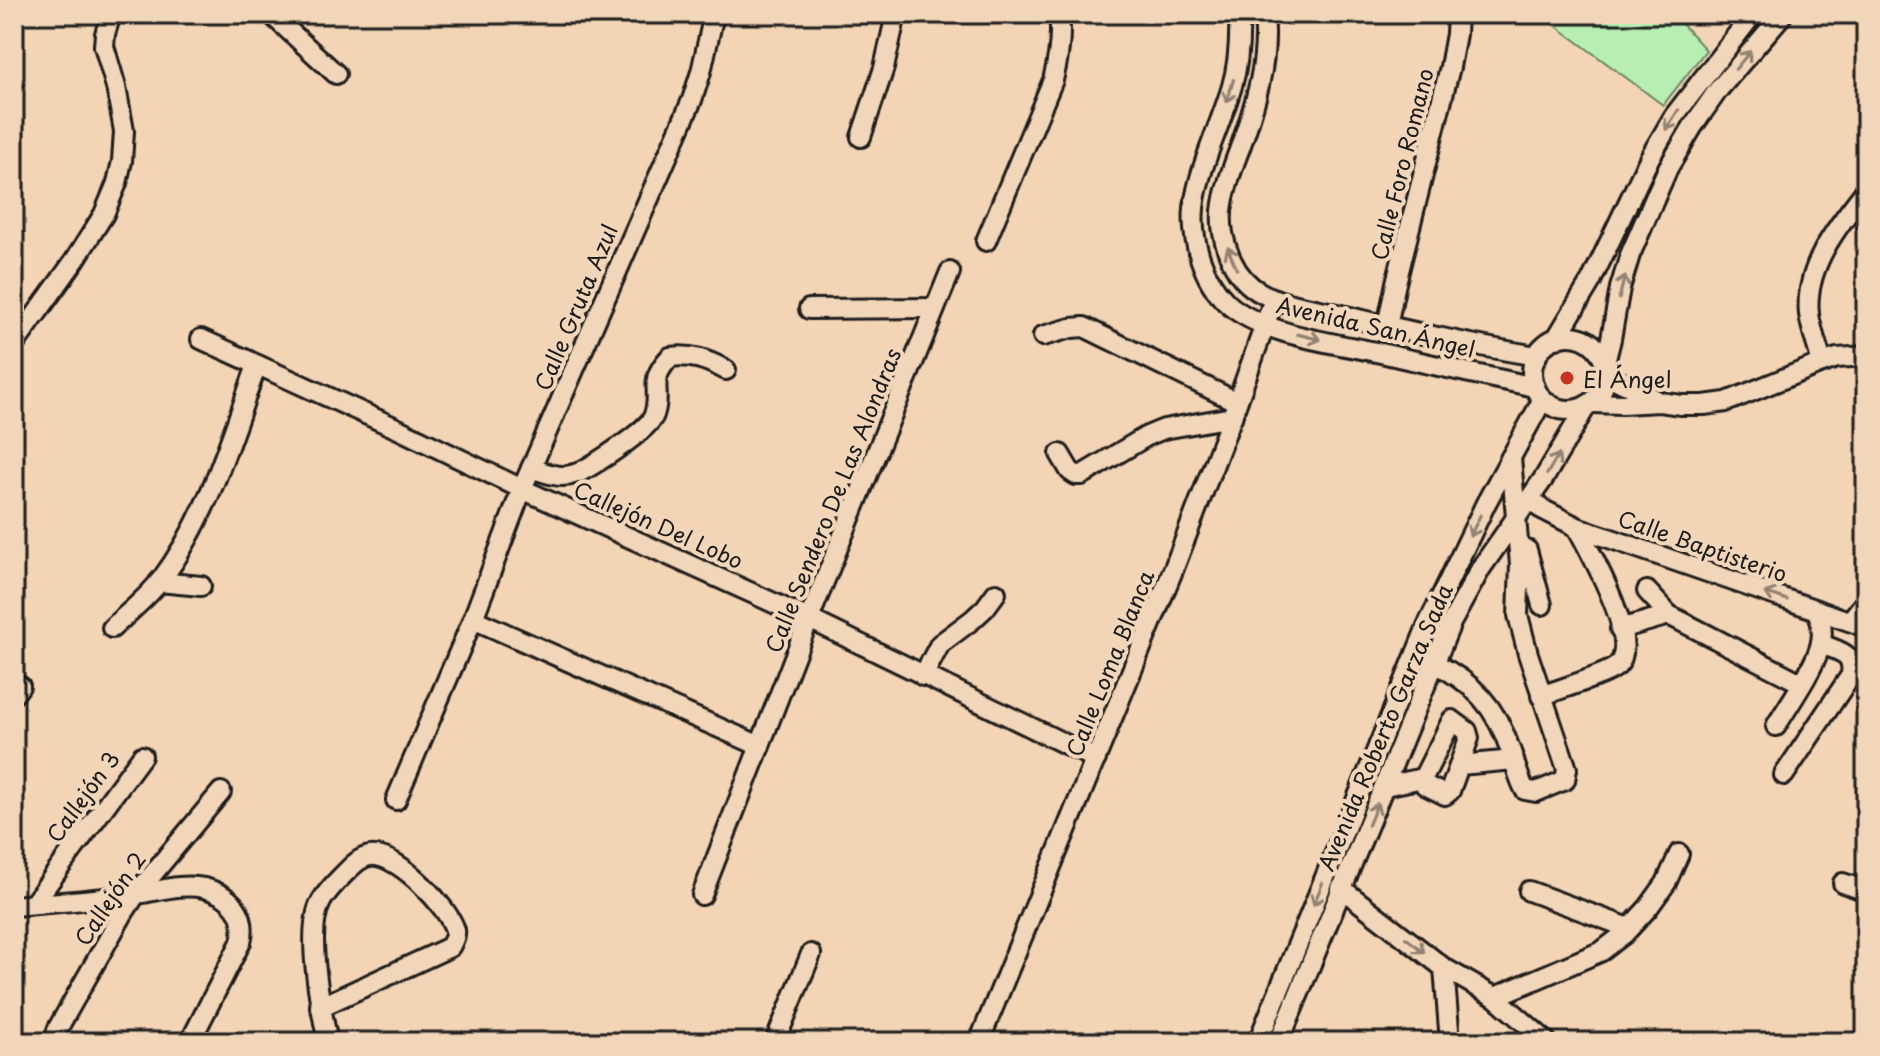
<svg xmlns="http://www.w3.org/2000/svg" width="1880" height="1056" font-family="'Playpen Sans',sans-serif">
<rect width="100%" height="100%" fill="#f3d4b5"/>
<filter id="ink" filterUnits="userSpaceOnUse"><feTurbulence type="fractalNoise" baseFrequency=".0125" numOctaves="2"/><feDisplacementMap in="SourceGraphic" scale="16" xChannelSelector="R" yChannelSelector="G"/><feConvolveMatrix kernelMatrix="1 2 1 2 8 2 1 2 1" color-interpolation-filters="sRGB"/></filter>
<g filter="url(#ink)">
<!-- green -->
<path fill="#b7efb2" stroke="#6a8667" stroke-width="2" d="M1540 14H1673L1706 50 1663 105Z"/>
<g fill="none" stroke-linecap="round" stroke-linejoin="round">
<!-- minor casing -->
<g stroke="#1c1c1c" stroke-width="24">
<g id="minor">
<path d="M271 14 336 74"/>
<path d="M714 14 701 72 692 100 522 489 473 619 760 746"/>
<path d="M1239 14C1240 39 1239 62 1232 86 1221 124 1198 169 1194 208 1191 240 1203 280 1227 303 1262 335 1335 343 1381 353 1432 365 1484 376 1535 387"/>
<path d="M1264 14C1269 60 1256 102 1241 145 1234 164 1226 184 1223 204 1218 231 1229 269 1252 287 1274 304 1307 306 1333 313 1400 329 1468 345 1537 356"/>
<path d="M861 137 884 68 896 14"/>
<path d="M986 241 1053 80C1059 57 1062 37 1059 14"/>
<path d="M809 309 935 308"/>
<path d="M1387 326 1396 283 1450 67 1456 34 1457 14"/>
<path d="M1043 336 1071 328 1084 327 1237 402"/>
<circle cx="1569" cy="373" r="37"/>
<path d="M201 339 396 428 522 489 809 619 1096 759"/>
<path d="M1556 339 1591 281 1650 157 1674 116 1753 14"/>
<path d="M14 345 75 260 104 214 117 183 122 161 124 131 116 87 104 46 105 34 111 14"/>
<path d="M1605 363 1611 339 1620 288 1630 255 1668 168 1693 126 1718 90 1783 14"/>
<path d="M1822 363C1818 347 1811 330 1809 314 1804 267 1839 224 1866 190"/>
<path d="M1606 375 1657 400"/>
<path d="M1592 403 1622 404 1660 402 1681 405H1704L1726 402 1822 363 1837 358 1866 356"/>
<path d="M1060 454 1070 471 1076 475H1082L1147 436 1164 429 1232 417"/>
<path d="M531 468C541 471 551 476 562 476 567 476 575 474 580 472 595 464 649 430 654 415 663 388 646 383 670 357 692 354 707 360 726 370"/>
<path d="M1531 498 1540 508 1577 527 1866 627"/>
<path d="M1527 550 1542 605"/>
<path d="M159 582 201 586"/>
<path d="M1647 591 1669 615 1801 683"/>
<path d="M1850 621 1866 601"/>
<path d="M112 628C128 613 147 598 161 580 209 516 230 439 257 365"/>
<path d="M1620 629 1669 615"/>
<path d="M1434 663C1473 682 1496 707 1510 749 1515 762 1518 777 1525 790L1536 792 1565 780 1567 769 1528 654 1518 615 1520 565 1511 457"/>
<path d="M923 676 940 644 972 620 985 608 996 593"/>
<path d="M14 694 20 686"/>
<path d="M1541 696C1556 690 1607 675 1617 666 1642 642 1590 552 1577 527"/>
<path d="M1452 720 1467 731 1469 738 1450 791 1445 795 1425 785 1423 778Z"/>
<path d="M1776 726C1788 706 1818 663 1821 642 1823 631 1821 620 1817 611"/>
<path d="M1460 765 1514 760"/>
<path d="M1784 775 1851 675C1854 652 1840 652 1821 644"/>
<path d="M1385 786 1423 778"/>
<path d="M396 800 473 619"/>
<path d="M1843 883 1866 891"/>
<path d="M1341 888 1444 968 1495 997 1547 1042"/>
<path d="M1529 891 1629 928"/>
<path d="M702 895 809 619 950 272"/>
<path d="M33 904 142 756"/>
<path d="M14 906C55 902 96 900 137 894 158 891 183 883 204 888 231 895 248 914 241 942L190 1042"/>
<path d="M1444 968 1450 1042"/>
<path d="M1495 997 1602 951 1624 934 1648 908 1666 883 1679 854"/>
<path d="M320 1007 450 947C453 941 456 936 455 930 448 906 400 858 376 856 363 854 353 865 345 873 337 881 326 892 321 902 305 930 321 1010 328 1042"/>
<path d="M53 1042 58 1028 124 912 136 894 221 792"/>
<path d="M775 1042 811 954"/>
<path d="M979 1042 1174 568 1232 417 1274 299"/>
<path d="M1258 1042 1428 624 1486 503 1543 399"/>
<path d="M1279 1042 1451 623 1481 568 1544 478 1587 405"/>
</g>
</g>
<!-- minor -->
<use href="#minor" stroke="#f2d6b9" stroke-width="18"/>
</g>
<!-- one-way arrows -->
<defs><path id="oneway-shaft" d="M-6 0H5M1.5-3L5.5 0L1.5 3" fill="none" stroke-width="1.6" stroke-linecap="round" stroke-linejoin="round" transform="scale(2)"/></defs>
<g stroke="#928272">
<use href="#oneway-shaft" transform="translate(1743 60) rotate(-50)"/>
<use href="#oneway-shaft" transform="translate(1230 91) rotate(107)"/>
<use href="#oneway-shaft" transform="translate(1672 120) rotate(123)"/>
<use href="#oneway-shaft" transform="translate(1232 258) rotate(-113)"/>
<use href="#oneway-shaft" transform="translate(1622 287) rotate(-76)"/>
<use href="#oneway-shaft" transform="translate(1309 337) rotate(14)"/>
<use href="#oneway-shaft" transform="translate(1553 464) rotate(-59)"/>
<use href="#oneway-shaft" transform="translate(1475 526) rotate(116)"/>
<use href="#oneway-shaft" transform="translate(1776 596) rotate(-161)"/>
<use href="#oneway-shaft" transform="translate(1373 814) rotate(-67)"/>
<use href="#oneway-shaft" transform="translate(1318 894) rotate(112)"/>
<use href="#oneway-shaft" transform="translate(1415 945) rotate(38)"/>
</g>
</g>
<!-- markers -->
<circle fill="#c8321e" stroke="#f2d6b9" stroke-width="3" cx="1567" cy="378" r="8"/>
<g text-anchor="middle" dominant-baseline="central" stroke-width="8" stroke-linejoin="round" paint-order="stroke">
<!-- street labels -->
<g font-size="22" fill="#1c1c1c" stroke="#f2d6b9">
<text transform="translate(1401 164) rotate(-76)">Calle Foro Romano</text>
<text transform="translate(575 307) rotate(-67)">Calle Gruta Azul</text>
<text transform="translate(1376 326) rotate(13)">Avenida San Ángel</text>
<text transform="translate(832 500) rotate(-68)">Calle Sendero De Las Alondras</text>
<text transform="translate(659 524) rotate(24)">Callejón Del Lobo</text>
<text transform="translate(1703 545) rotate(19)">Calle Baptisterio</text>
<text transform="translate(1109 663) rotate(-68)">Calle Loma Blanca</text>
<text transform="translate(1384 727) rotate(-67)">Avenida Roberto Garza Sada</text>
<text transform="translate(82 796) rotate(-54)">Callejón 3</text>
<text transform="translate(109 898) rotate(-56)">Callejón 2</text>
</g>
<!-- poi labels -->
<g font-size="22" fill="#1c1c1c" stroke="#f2d6b9" text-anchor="start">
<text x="1583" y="378">El Ángel</text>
</g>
</g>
<!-- margin -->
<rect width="1880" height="1056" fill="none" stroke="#f2d6b9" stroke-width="48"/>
<rect x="24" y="24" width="1832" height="1008" fill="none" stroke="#1c1c1c" stroke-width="3" filter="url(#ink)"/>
</svg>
